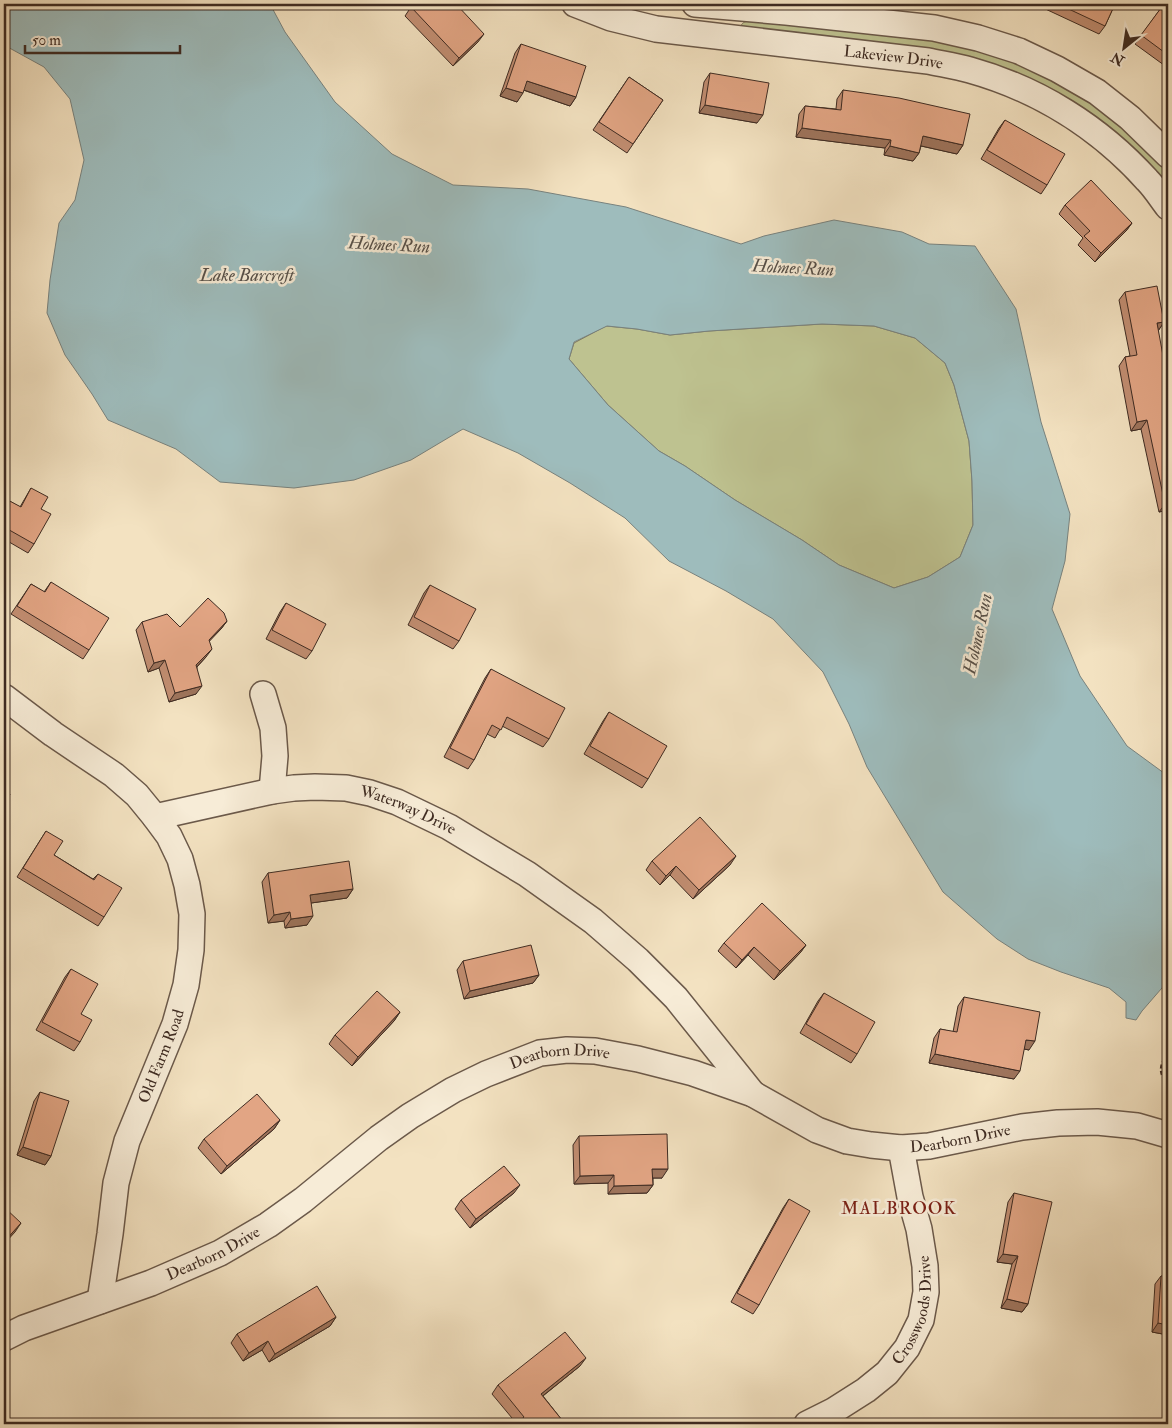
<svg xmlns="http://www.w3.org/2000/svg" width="1172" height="1428" font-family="'IM FELL Double Pica',serif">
<rect width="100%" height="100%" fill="#f3e2c1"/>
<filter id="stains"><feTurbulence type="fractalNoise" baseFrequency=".004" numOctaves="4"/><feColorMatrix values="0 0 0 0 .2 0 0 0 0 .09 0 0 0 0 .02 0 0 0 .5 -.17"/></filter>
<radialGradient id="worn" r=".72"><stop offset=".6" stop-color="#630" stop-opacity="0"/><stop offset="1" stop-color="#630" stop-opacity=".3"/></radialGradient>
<!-- green -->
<g fill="#bec290" stroke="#7e7659">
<path d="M748 21 939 39 1023 63 1094 103 1154 155 1168 171V191L1069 103 740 29C741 24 743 22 748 21Z"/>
<path d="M822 324 874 326 915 338 945 363 954 385 969 441 972 481 973 525 960 557 928 577 894 588 839 565 802 540 735 500 685 466 659 451 608 405 569 359 574 343 606 326 637 329 670 335 709 331Z"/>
</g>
<!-- water -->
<path fill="#9ebcbc" stroke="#78827e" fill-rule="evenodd" d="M4 4H270L285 32 335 102 392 154 453 185 528 189 626 207 741 244 764 236 834 220 902 232 929 244 975 246 1016 309 1041 422 1070 514 1065 561 1052 609 1080 676 1127 746 1168 776V981L1142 1011 1136 1020 1126 1018V1002L1109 988 1061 972 1028 959 997 939 943 892 867 767 849 724 823 672 773 619 726 591 669 561 625 518 570 483 518 453 463 429 411 460 354 480 294 488 220 482 176 449 108 420 92 394 65 355 47 313 50 280 59 223 75 200 84 160 70 99 44 67 4 45ZM822 324 874 326 915 338 945 363 954 385 969 441 972 481 973 525 960 557 928 577 894 588 839 565 802 540 735 500 685 466 659 451 608 405 569 359 574 342 607 326 637 329 670 335 709 331Z"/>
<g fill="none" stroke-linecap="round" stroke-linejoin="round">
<!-- minor casing -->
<g stroke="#6b594a" stroke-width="28">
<g id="minor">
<path id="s1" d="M575 4 611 18 656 29 928 61C942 64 956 66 970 70 1038 89 1099 127 1147 180 1155 188 1161 198 1168 207"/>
<path d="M695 4 786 12 934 28 978 38 1019 51 1057 69 1097 92 1130 118 1168 155"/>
<path d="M263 694 273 728 275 756 272 791"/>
<path id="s2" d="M4 697 53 734 114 775 137 795 155 817 272 791 294 788 315 787 346 788 370 793 397 802 449 827 527 874 593 921 638 960 676 998 753 1094"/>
<path id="s3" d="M100 1301 110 1234 116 1183 127 1141 175 1024 186 985 191 950 192 914 187 885 180 859 169 836 155 817"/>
<path id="s4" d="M4 1338 24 1328 151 1283 220 1253 268 1225 303 1200 379 1138 410 1116 453 1090 486 1074 540 1053 567 1050 595 1051 638 1059 693 1073 753 1094 817 1130 847 1141 871 1145 901 1148 929 1146 1022 1127 1058 1123 1097 1122 1137 1126 1168 1135"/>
<path id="s5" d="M807 1424 833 1411 866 1390 887 1373 907 1348 921 1320 926 1292 925 1266 919 1229 910 1197 901 1148"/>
</g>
</g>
<!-- path -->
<path stroke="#3e2b22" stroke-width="3" stroke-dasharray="4 2.5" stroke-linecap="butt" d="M1168 1053C1159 1068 1159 1071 1168 1086"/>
<!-- minor -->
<use href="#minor" stroke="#f7ecd7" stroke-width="25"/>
</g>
<!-- wall -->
<g fill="#c28e72" stroke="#3e2b22">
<path d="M1040 4H1115L1105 26 1099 34 1039 6Z"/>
<path d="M411 7 478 42 453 66 405 16Z"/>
<path d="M1161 8 1168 13V68L1135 44Z"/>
<path d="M521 44 576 97 570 106 523 90 517 102 500 96 515 53Z"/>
<path d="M710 73 757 123 699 113 704 82Z"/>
<path d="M629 77 663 100 627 153 593 130Z"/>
<path d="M843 90 963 145 957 154 921 146 919 153 913 161 884 155 885 148 796 137 799 114 805 106 836 109 837 99Z"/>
<path d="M1005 120 1047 185 1041 194 981 159 999 128Z"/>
<path d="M1065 205 1132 223 1126 231 1095 262 1078 245 1083 238 1059 214Z"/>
<path d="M1125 292 1164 322 1158 331 1168 510 1159 512 1141 429 1131 431 1119 366 1125 357 1130 356 1119 300Z"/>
<path d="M31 488 41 509 34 544 28 553 4 539V498L20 507Z"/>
<path d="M51 582 89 650 83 659 11 614 31 584 44 592Z"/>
<path d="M430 585 459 641 453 649 408 625 424 593Z"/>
<path d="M286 603 312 651 306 659 266 639 280 612Z"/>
<path d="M227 621 221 629 209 641 206 657 197 667 196 694 169 702 159 668 148 672 136 630 142 622 180 627Z"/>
<path d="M491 669 549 739 543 747 502 726 495 738 487 734 474 760 468 769 444 757 485 678Z"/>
<path d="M609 712 648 779 642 788 584 754 603 721Z"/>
<path d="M46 831 54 855 93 879 98 874 104 917 98 926 17 877Z"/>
<path d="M652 861 730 865 693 899 670 875 660 885 646 870Z"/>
<path d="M268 873 353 889 347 898 311 903 307 925 285 928 284 921 268 923 262 882Z"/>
<path d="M724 943 806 945 800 953 774 980 748 955 736 968 718 951Z"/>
<path d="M463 961 539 975 533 983 464 999 457 970Z"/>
<path d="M71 969 81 1014 80 1042 74 1051 36 1030 65 977Z"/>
<path d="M824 993 857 1054 851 1063 800 1033 818 1001Z"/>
<path d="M964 997 1029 1050 1024 1049 1014 1079 929 1063 934 1038 940 1029 953 1032 958 1006Z"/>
<path d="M400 1012 394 1021 352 1066 329 1044 335 1035Z"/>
<path d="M40 1092 51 1156 45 1165 17 1155 34 1101Z"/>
<path d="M280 1120 274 1129 221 1174 198 1148 204 1139Z"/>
<path d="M579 1136 662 1178H653V1185L647 1193 608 1194V1183L574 1184 573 1145Z"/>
<path d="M514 1193 470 1228 455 1209 461 1200Z"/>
<path d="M1014 1193 1028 1304 1022 1312 1001 1308 1012 1264 997 1262 1008 1202Z"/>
<path d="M789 1199 759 1305 753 1314 731 1302 783 1208Z"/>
<path d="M1161 1276 1168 1277V1335L1152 1332 1155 1284Z"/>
<path d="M336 1317 330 1326 269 1362 262 1350 243 1361 231 1343 237 1334Z"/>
<path d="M580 1366 543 1396 562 1420 517 1424 492 1394 498 1385Z"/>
</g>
<!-- shaded-wall -->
<g fill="#9e745c" stroke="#3e2b22">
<path d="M484 34 478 42 453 66 459 58Z"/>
<path d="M527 81 576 97 570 106 521 89Z"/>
<path d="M506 88 523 93 517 102 500 96Z"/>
<path d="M705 105 763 115 757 123 699 113Z"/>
<path d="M802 128 891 140 885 148 796 137Z"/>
<path d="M923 136 963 145 957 154 917 145Z"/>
<path d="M890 146 919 153 913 161 884 155Z"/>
<path d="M1132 223 1126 231 1095 262 1101 253Z"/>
<path d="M1164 322 1158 331 1157 323Z"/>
<path d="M1147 420 1141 429 1131 431 1137 422Z"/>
<path d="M1168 503V510L1159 512 1165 504Z"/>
<path d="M227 621 221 629 203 648 209 640Z"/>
<path d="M212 649 206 657 190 674 196 665Z"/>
<path d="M165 660 159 668 148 672 154 663Z"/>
<path d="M202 686 196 694 169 702 175 693Z"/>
<path d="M736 856 730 865 693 899 699 890Z"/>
<path d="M676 866 670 875 660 885 666 876Z"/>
<path d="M353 889 347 898 304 904 310 895Z"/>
<path d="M290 912 284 921 268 923 274 915Z"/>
<path d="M313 916 307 925 285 928 291 919Z"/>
<path d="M806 945 800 953 774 980 780 971Z"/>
<path d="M754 947 748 955 736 968 742 960Z"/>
<path d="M539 975 533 983 464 999 470 991Z"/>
<path d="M400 1012 394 1021 352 1066 358 1057Z"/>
<path d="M1026 1040 1035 1041 1029 1050 1020 1048Z"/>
<path d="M935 1054 1020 1071 1014 1079 929 1063Z"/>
<path d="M280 1120 274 1129 221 1174 227 1166Z"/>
<path d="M23 1147 51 1156 45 1165 17 1155Z"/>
<path d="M652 1169H668L662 1178H646Z"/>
<path d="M614 1175 608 1183 574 1184 580 1176Z"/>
<path d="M520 1185 514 1193 470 1228 476 1219Z"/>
<path d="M653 1185 647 1193 608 1194 614 1186Z"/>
<path d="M21 1223 15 1232 4 1244V1242Z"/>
<path d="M1003 1254 1018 1256 1012 1264 997 1262Z"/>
<path d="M1007 1299 1028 1304 1022 1312 1001 1308Z"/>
<path d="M336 1317 330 1326 269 1362 275 1354Z"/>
<path d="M1158 1323 1168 1325V1335L1152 1332Z"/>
<path d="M268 1341 262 1350 243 1361 249 1353Z"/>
<path d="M586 1358 580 1366 535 1402 541 1394Z"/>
</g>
<!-- building -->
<g fill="#e2a584" stroke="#3e2b22">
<path d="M415 4H456L484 34 459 58 411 7Z"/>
<path d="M1058 4H1115L1105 26Z"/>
<path d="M1161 8 1168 13V55L1141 35Z"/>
<path d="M521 44 586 66 576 97 527 81 523 93 506 88Z"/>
<path d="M710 73 769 83 763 115 705 105Z"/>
<path d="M629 77 663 100 633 144 599 122Z"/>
<path d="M843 90 899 98 970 114 963 145 923 136 919 153 890 146 891 140 802 128 805 106 841 110Z"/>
<path d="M1005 120 1065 154 1047 185 987 150Z"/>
<path d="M1091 180 1132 223 1101 253 1084 236 1090 231 1065 205Z"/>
<path d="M1157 286 1164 322 1157 323 1168 383V503L1165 504 1147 420 1137 422 1125 357 1137 355 1125 292Z"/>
<path d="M31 488 48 497 41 509 51 514 34 544 4 527V498L21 507Z"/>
<path d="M51 582 109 618 89 650 17 606 31 584 45 592Z"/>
<path d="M430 585 476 609 459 641 414 617Z"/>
<path d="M208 598 224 613 227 621 209 640 212 649 196 665 202 686 175 693 165 660 154 663 142 622 167 614 180 627Z"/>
<path d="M286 603 326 624 312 651 272 630Z"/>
<path d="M491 669 565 708 549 739 507 717 501 730 492 725 474 760 450 748Z"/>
<path d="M609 712 667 746 648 779 590 746Z"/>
<path d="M4 792 10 794 4 812Z"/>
<path d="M700 817 736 856 699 890 676 866 666 876 652 861Z"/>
<path d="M46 831 63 841 54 855 94 880 98 874 122 888 104 917 23 868Z"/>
<path d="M349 861 353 889 310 895 313 916 291 919 290 912 274 915 268 873Z"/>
<path d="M762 903 806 945 780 971 754 947 742 960 724 943Z"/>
<path d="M531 945 539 975 470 991 463 961Z"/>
<path d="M71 969 98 984 81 1014 92 1020 80 1042 42 1022Z"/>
<path d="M377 991 400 1012 358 1057 335 1035Z"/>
<path d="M824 993 875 1022 857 1054 806 1024Z"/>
<path d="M964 997 1040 1012 1035 1041 1026 1040 1020 1071 935 1054 940 1029 957 1032Z"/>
<path d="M40 1092 69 1101 51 1156 23 1147Z"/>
<path d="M257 1094 280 1120 227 1166 204 1139Z"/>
<path d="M667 1134 668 1169H652L653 1185 614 1186V1175L580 1176 579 1136Z"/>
<path d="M504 1166 520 1185 476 1219 461 1200Z"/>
<path d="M1014 1193 1052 1202 1028 1304 1007 1299 1018 1256 1003 1254Z"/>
<path d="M789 1199 810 1211 759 1305 737 1293Z"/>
<path d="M4 1207 21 1223 4 1242Z"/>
<path d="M1161 1276 1168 1277V1325L1158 1323Z"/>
<path d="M317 1286 336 1317 275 1354 268 1341 249 1353 237 1334Z"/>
<path d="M565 1332 586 1358 541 1394 562 1420 557 1424H516L524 1417 498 1385Z"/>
</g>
<g text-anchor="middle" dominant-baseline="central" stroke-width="5" stroke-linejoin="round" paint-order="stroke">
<!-- street labels -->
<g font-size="16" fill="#3e2b22" stroke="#f7ecd7">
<text stroke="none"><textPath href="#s1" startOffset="324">Lakeview Drive</textPath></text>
<text stroke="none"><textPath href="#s2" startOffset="454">Waterway Drive</textPath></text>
<text stroke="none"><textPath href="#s3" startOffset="254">Old Farm Road</textPath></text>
<text stroke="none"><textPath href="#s4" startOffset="631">Dearborn Drive</textPath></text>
<text stroke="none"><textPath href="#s4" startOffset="1051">Dearborn Drive</textPath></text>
<text stroke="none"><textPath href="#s4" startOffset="226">Dearborn Drive</textPath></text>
<text stroke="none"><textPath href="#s5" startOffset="166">Crosswoods Drive</textPath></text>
</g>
<!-- water labels -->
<g font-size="18" font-style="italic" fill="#564f48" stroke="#f7ecd7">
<text transform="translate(389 245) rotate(3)">Holmes Run</text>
<text transform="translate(793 268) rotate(3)">Holmes Run</text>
<text x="247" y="275">Lake Barcroft</text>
<text transform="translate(978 634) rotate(-78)">Holmes Run</text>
</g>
<!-- neighbourhood labels -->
<g font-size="18" letter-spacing="1" fill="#7a1f14" stroke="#f7ecd7">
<text x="899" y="1208">MALBROOK</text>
</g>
</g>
<!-- margin -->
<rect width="1172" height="1428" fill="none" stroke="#f3e2c1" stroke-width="20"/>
<rect x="5" y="5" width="1162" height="1418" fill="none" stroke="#3e2b22" stroke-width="2.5"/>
<rect x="10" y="10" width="1152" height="1408" fill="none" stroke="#3e2b22"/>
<!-- north arrow -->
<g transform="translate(1124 48) rotate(210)" stroke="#f7ecd7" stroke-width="4" paint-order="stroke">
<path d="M0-4L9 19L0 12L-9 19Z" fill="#3e2b22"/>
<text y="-8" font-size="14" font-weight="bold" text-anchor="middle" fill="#3e2b22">N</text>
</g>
<!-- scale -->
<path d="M25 45v8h155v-8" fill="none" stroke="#3e2b22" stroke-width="2.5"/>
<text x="32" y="45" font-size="15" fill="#3e2b22" stroke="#f7ecd7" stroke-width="4" paint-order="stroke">50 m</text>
<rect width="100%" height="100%" filter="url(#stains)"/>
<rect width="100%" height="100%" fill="url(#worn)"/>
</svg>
